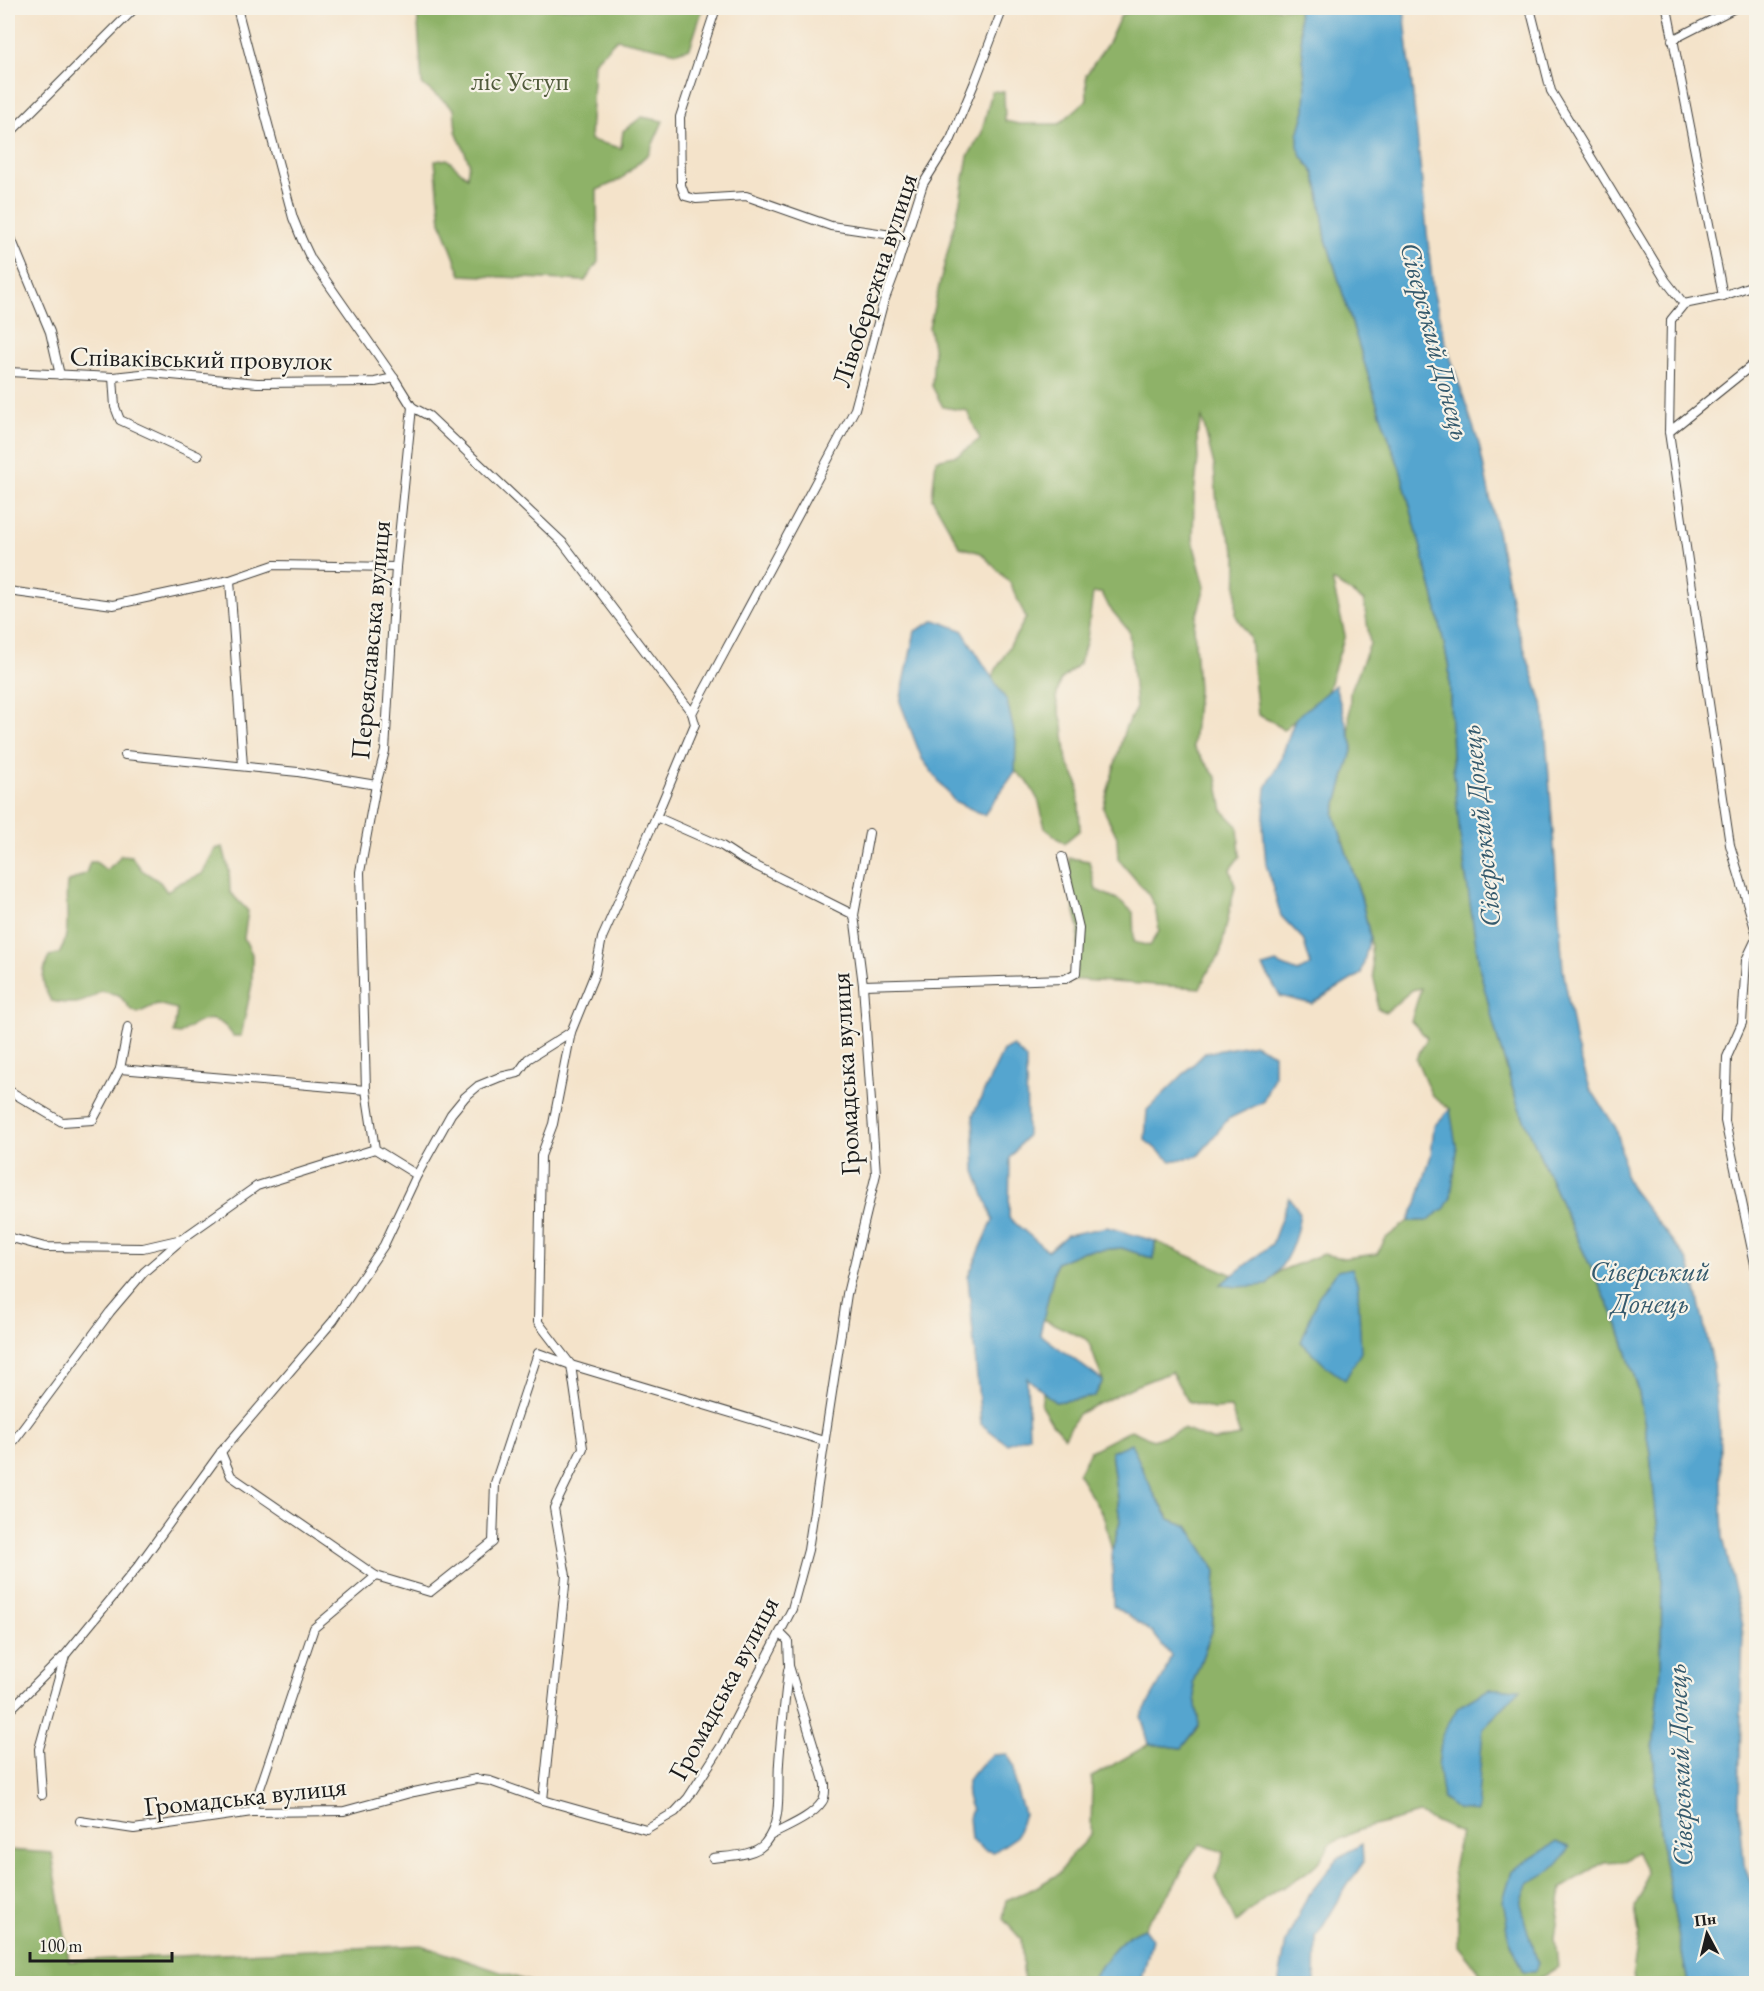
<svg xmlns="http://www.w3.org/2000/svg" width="1764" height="1991" font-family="'EB Garamond',serif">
<rect width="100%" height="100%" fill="#f7f3e8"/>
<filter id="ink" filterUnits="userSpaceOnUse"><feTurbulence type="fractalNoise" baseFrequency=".0167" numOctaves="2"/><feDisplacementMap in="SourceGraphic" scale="12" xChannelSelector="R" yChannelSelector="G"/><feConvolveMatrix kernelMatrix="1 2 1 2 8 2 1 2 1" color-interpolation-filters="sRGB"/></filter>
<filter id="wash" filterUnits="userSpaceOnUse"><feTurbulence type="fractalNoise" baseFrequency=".008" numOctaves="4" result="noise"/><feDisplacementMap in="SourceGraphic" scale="24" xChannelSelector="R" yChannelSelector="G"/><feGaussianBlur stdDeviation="1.35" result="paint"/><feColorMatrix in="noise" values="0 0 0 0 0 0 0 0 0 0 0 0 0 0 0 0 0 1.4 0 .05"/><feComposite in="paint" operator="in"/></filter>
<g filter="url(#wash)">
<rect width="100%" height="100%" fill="#f4e3ca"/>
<!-- forest -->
<g fill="#8eb268" stroke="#556742" stroke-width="1.5">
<path d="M417 8H703L690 48 677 52 617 39 594 62 590 140 621 148 623 131 642 117 663 121 649 153 620 180 597 190 598 262 585 281 461 275 441 222 435 161 447 159 467 177 469 162 456 131 454 109 422 84Z"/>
<path d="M1142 8H1298L1306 88 1305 110 1298 135 1301 155 1314 173 1318 186 1326 239 1378 407 1401 472 1436 605 1449 668 1452 755 1466 879 1497 1037 1517 1103 1563 1208 1618 1325 1638 1388 1650 1453 1662 1573 1661 1669 1653 1750 1657 1799 1663 1856 1688 1983H1634L1633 1972 1639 1934 1635 1907 1643 1890 1646 1872 1636 1852 1623 1861 1604 1862 1562 1888 1555 1938 1558 1967 1532 1983H1488L1458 1946V1912L1453 1869 1460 1833 1419 1814 1359 1830 1330 1844C1318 1872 1289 1882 1265 1898 1255 1905 1246 1915 1236 1923L1216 1878 1224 1852 1200 1844C1187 1856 1182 1873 1172 1889 1164 1903 1152 1914 1144 1928 1119 1936 1104 1962 1090 1983H1022L1024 1981 1021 1939 1003 1919 1006 1900 1033 1889 1060 1873 1072 1854 1091 1835 1092 1777 1149 1744 1182 1748 1199 1727 1193 1682 1212 1631 1216 1571 1188 1526 1170 1519 1154 1494 1111 1452 1120 1521 1112 1551 1104 1517 1078 1474 1090 1451 1131 1430 1153 1440 1183 1429 1214 1441 1240 1436 1231 1408 1213 1409 1188 1401 1171 1372 1135 1386 1078 1414 1065 1437 1052 1423 1041 1405 1043 1392 1055 1402 1094 1397 1103 1381 1088 1340 1043 1319 1056 1263 1084 1251 1122 1248 1154 1259 1155 1241 1233 1275 1221 1285H1267L1280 1271 1323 1254 1344 1258 1377 1254 1386 1238 1408 1221H1426L1450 1109 1432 1096 1416 1059 1427 1038 1411 1021 1421 988 1412 990 1386 1012 1377 1008V992L1373 975 1370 937 1361 897 1334 814 1353 747 1349 732 1350 693 1370 644 1364 601 1332 580 1345 635 1327 692 1283 730 1273 722 1258 715 1250 638 1236 616 1237 556 1217 505 1214 465 1202 418 1197 435 1198 459 1194 496 1193 542 1205 587 1194 625 1198 690 1193 747 1217 778 1223 811 1238 826 1240 856 1230 869 1235 886 1220 955 1210 968 1200 988 1065 979 1076 972 1079 928 1071 896 1069 858 1089 861 1096 890 1119 900 1133 912 1134 942 1150 946 1159 931 1155 907 1148 894 1118 859 1117 837 1103 808 1125 728 1136 708 1129 631 1109 607 1102 593H1093L1087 639 1080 663 1060 681 1056 699 1063 725 1067 762 1078 783 1080 830 1064 843 1045 828 1039 802 1028 782 994 753 982 694 1026 618 1010 583 981 553 960 547 932 498 936 460 958 455 980 439 967 411 943 407 932 386 934 352 929 327 960 201 968 156 981 135 992 91 1004 92 1005 121 1019 124H1059L1087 100 1086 75 1108 43 1121 15Z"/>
<path d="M223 847 229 870 230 892 248 911 244 938 252 954V984L241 1036H233C217 1011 200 1018 180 1034L174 1033 177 1009 157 1004 138 1013 131 1010 119 995 101 991C82 1005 74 1005 51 1001 41 984 41 975 49 956L59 954C73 929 64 909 67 883L86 873 90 862H96L106 870 115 863 121 855 131 856 142 870 160 882 167 892 175 885 202 874 215 849Z"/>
<path d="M8 1850 52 1853 69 1961 421 1945 533 1983H8Z"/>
</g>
<!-- water -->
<g fill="#54a5cf" stroke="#386076" stroke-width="1.5">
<path d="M1298 8H1404L1433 290 1445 341 1479 444 1516 623 1544 709 1563 969 1576 1044 1590 1088 1616 1128 1620 1143 1625 1175 1632 1189 1687 1260 1692 1272 1712 1359 1719 1426 1723 1537 1743 1626 1739 1806 1744 1863 1756 1899V1983H1688L1663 1856 1657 1799 1653 1750 1661 1669 1662 1573 1650 1453 1638 1388 1618 1325 1563 1208 1517 1103 1497 1037 1480 971 1460 836 1452 755 1449 668 1436 605 1401 472 1378 407 1326 239 1318 186 1314 173 1301 155 1298 146V135L1305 110 1306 88Z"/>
<path d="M935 620 962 630 1007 701 1016 741 1015 772 984 815 954 801 922 759 900 702 915 631Z"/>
<path d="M1335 685 1353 747 1334 814 1361 897 1370 937 1361 974 1312 1004 1280 996 1263 967 1276 963 1298 972 1311 965 1303 939 1281 916 1266 864 1263 828 1266 788 1280 761 1295 719Z"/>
<path d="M1254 1044 1274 1054V1076L1263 1102 1228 1119 1198 1156 1171 1161 1145 1140 1147 1110 1205 1053Z"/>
<path d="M1013 1046 1026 1059 1027 1135 1010 1158 1009 1218 1048 1251 1067 1235 1107 1227 1155 1241 1154 1259 1122 1248 1084 1251 1056 1263 1040 1334 1103 1381 1094 1397 1055 1402 1027 1378 1029 1436 1007 1444 981 1424 968 1277 993 1220 975 1171 973 1115 1003 1051Z"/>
<path d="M1450 1109 1457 1151 1451 1197 1445 1208 1426 1221H1408L1417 1203 1431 1155 1434 1126Z"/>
<path d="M1289 1197 1300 1213C1296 1243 1288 1261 1267 1285L1238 1287 1220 1285 1272 1244Z"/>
<path d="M1352 1268 1358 1286 1361 1352 1345 1380 1327 1367 1301 1342 1318 1297 1337 1271Z"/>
<path d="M1131 1443 1154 1494 1169 1519 1188 1526 1216 1571 1212 1631 1193 1682 1199 1726 1182 1748 1149 1744 1141 1716 1163 1677 1171 1656 1153 1633 1113 1605 1112 1551 1120 1521 1111 1452Z"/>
<path d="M1489 1689H1521L1483 1728 1477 1812 1458 1810 1443 1799 1438 1766 1442 1735 1458 1707Z"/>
<path d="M1007 1754 1014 1766 1015 1784 1024 1814 1016 1837 994 1852 985 1850 971 1840 969 1817 972 1810C958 1781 972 1774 992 1755Z"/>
<path d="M1557 1842 1569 1847C1560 1866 1547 1875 1528 1884L1521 1904 1538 1964 1534 1972H1523L1510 1943 1503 1900 1512 1870Z"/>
<path d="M1362 1844 1363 1863 1347 1886 1316 1938 1315 1983H1280L1279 1980 1286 1942 1307 1897 1338 1858Z"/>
<path d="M1144 1928 1152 1939 1141 1983H1090C1104 1962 1119 1936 1144 1928Z"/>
</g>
</g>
<g filter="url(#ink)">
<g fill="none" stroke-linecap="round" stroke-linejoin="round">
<!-- street casing -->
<g stroke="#3c3a36" stroke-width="10">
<g id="street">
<path d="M237 8 293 218 302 240 311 259 394 378 412 407 429 416 563 543 692 713"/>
<path d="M716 8 680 117 681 185 685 196 696 199 746 196 831 226 905 237"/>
<path d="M1530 8 1551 91 1666 281 1684 304"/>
<path d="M1667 8 1723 296"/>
<path d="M1672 40 1735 8"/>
<path d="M8 135 135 8"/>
<path d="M8 231 50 332 60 375"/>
<path d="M1756 284 1723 296 1684 304 1671 320 1669 432 1730 845 1756 932"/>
<path d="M8 372 113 377 150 373 257 383 375 382 394 378"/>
<path d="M113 377 115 407 120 420 198 456"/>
<path d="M412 407 396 567 385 751 376 785 360 872 366 1090 375 1149 417 1175"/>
<path d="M1669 432 1756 362"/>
<path d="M230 580 243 766"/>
<path d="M8 591 113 605 230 580 274 565 396 567"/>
<path d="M125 755 298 772 376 785"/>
<path d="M656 817 722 846 742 859 854 915"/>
<path d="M1756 939 1746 960 1742 1023 1727 1057 1725 1121 1756 1269"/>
<path d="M863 985 1065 979 1076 973 1079 928 1062 857"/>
<path d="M120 1069 366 1090"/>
<path d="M8 1090 62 1122 93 1120 120 1069 128 1027"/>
<path d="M8 1237 45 1247 143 1248 182 1239 257 1186 375 1149"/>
<path d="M8 1449 110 1312 144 1272 180 1241"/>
<path d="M221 1452 231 1476 376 1576 430 1592 493 1542 495 1483 538 1353 571 1365 824 1441"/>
<path d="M8 1712 66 1654 139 1565 221 1452 333 1321 384 1245 417 1175 451 1114 465 1097 478 1086 500 1077 518 1073 528 1059 571 1032"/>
<path d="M42 1795 39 1749 65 1656"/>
<path d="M543 1800 566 1576 554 1508 583 1448 571 1365 538 1322 541 1156 553 1124 571 1032 595 973 602 938 656 817 695 724 692 713 855 409 883 304 895 272 923 184 951 139 974 84 1003 8"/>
<path d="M252 1812 314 1628 376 1576"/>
<path d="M80 1821 134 1829 252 1812 344 1811 414 1792 476 1779 490 1781 543 1800 646 1829 675 1812 688 1798 722 1745 792 1609 808 1550 847 1294 876 1174 863 985 854 915 869 833"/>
<path d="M770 1836C786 1827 811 1818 822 1802 826 1797 825 1790 825 1784L789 1666 788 1641 781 1634"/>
<path d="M713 1858C728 1856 755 1856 765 1843 783 1821 777 1789 779 1763 781 1732 785 1701 788 1670"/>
</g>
</g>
<!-- street -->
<use href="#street" stroke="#fff" stroke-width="8"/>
</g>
</g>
<g text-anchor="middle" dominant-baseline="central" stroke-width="4.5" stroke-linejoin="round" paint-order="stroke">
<!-- park labels -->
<g font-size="27" fill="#515b3c" stroke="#f7f3e8">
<text x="520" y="80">ліс Уступ</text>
</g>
<!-- street labels -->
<g font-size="27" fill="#1c1c1c" stroke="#f7f3e8">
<text transform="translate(874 280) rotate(-72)">Лівобережна вулиця</text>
<text transform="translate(201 358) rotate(1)">Співаківський провулок</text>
<text transform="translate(370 640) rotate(-85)">Переяславська вулиця</text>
<text transform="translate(845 1074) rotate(-93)">Громадська вулиця</text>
<text transform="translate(723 1688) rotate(-62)">Громадська вулиця</text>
<text transform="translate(245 1796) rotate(-6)">Громадська вулиця</text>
</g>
<!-- water labels -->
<g font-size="28" font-style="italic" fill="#355a6d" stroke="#f7f3e8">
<text transform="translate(1436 341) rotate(75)">Сіверський Донець</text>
<text transform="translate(1480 826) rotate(-96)">Сіверський Донець</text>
<text x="1650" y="1271">Сіверський<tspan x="1650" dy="32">Донець</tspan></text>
<text transform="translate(1679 1765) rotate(-92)">Сіверський Донець</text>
</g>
</g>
<!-- margin -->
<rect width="1764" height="1991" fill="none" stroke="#f7f3e8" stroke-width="30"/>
<!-- north arrow -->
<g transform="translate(1707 1934) rotate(353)" stroke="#f7f3e8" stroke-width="4.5" paint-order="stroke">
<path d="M0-4.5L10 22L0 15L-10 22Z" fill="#1c1c1c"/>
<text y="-9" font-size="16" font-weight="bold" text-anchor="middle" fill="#1c1c1c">Пн</text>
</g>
<!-- scale -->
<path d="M30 1952v9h142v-9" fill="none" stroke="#1c1c1c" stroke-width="3"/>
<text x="39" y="1952" font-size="18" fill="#1c1c1c" stroke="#f7f3e8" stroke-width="4.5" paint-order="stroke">100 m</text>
</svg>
